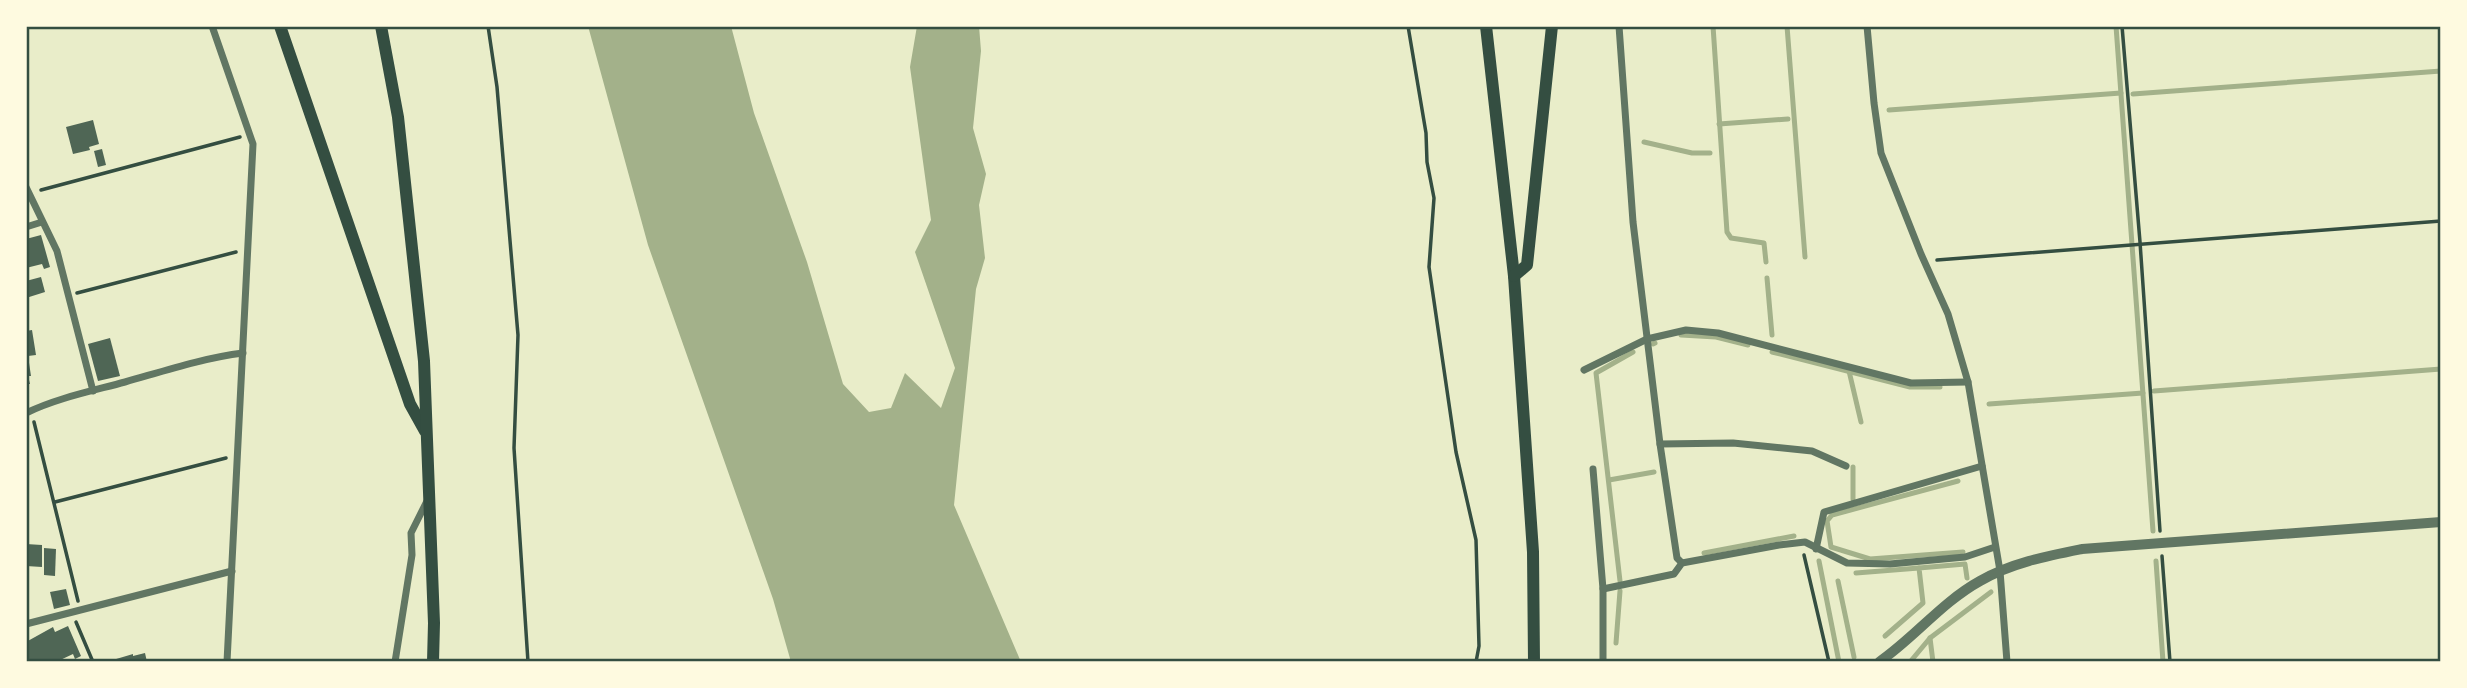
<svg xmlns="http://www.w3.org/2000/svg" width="2467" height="688" font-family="Jost,sans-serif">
<rect width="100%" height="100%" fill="#e9edc9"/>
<!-- water -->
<path fill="#a3b18a" d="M588 26H731L754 113 807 262 843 384 869 412 891 408 905 373 941 408 955 368 915 252 931 220 910 67 917 26H979L981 51 973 128 986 174 979 205 985 258 976 289 954 505 1021 662H791L773 599 648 245Z"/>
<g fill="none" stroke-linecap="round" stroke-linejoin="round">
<!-- stream -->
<g stroke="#a3b18a" stroke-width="5">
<path d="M1713 26 1727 232 1731 238 1764 243 1766 262"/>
<path d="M1787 26 1805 257"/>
<path d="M2116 26 2153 531"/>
<path d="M2133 94 2441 71"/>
<path d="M1889 110 2121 93"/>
<path d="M1719 124 1788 119"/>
<path d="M1644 142 1692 153H1710"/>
<path d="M1767 278 1772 335"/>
<path d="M1681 335 1716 337 1748 345"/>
<path d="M1653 344 1655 343"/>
<path d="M1772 352 1910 387H1940"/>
<path d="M1849 371 1861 422"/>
<path d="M2154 391 2441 369"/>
<path d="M1989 404 2143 393"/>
<path d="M1853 467V499"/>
<path d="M1609 480 1654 472"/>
<path d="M1958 481 1832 515 1827 521 1831 547 1870 559 1963 552"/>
<path d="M1704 553 1794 536"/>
<path d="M1819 561 1839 662"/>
<path d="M2156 561 2163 662"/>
<path d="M1856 573 1919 568"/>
<path d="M1620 581 1596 373 1633 352"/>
<path d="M1838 581 1854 657"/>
<path d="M1885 636 1923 603 1919 568 1965 564 1967 578"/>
<path d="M1930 638 1933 662"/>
<path d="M1616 643 1620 591"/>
<path d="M1910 662 1930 638 1991 592"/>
</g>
</g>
<!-- building -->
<g fill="#4f6655">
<path d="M93 120 99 144 89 147 90 150 73 154 66 127Z"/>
<path d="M102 149 106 165 98 167 94 151Z"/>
<path d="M41 235 50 267 44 269 42 264 26 268V239Z"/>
<path d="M41 277 45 292 26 298V281Z"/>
<path d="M32 330 36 355 28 356 31 376H28L30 384H26V331Z"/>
<path d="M110 338 120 376 98 381 88 344Z"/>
<path d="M26 544 42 545V567L26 566Z"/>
<path d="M44 548 56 549 55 576 44 575Z"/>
<path d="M66 589 70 605 54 609 50 592Z"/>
<path d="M68 626 81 656 75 659 73 654 56 662H26V642L53 627 55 632Z"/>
<path d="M145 653 147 662H106L133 654V656Z"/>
</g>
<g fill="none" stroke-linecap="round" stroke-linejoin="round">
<!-- path -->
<g stroke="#344e41" stroke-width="3.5">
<path d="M488 26 497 87 518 335 514 448 528 662"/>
<path d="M1408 26 1426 133 1427 162 1434 198 1429 267 1456 452 1476 540 1479 646 1476 662"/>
<path d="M2122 26 2140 242 2160 531"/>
<path d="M41 190 240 137"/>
<path d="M1937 260 2441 221"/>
<path d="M77 293 236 252"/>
<path d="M34 422 78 601"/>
<path d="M55 502 226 458"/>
<path d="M1804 555 1829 662"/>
<path d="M2162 556 2170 662"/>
<path d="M76 622 93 662"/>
</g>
<!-- minor -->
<g stroke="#617663" stroke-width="7">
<path d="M212 26 253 144 227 662"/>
<path d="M1619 26 1633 222 1660 444 1677 558 1682 563"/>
<path d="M1867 26 1874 103 1881 153 1921 254 1948 314 1968 382 2000 571 2007 662"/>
<path d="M26 187 57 251 93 391"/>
<path d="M26 227 42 222"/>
<path d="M1584 370 1647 339 1686 330 1718 333 1911 383 1968 382"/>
<path d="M26 413C57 398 92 391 125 382 164 371 203 358 243 353"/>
<path d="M1660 444 1733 443 1812 451 1846 466"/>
<path d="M1593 469 1603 589V662"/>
<path d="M1816 549 1824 512 1982 466"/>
<path d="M1603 589 1674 574 1682 563 1779 545 1805 542 1847 563 1890 564 1965 557 1995 547"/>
<path d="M26 624 232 571"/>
<path d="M395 662 412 555 411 533 427 501"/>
</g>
<!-- tertiary -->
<path stroke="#617663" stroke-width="10" d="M1879 662C1914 638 1942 602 1980 581 2011 563 2047 556 2082 549L2441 522"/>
<!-- secondary -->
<g stroke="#344e41" stroke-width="12">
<path d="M280 26 410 404 425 431"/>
<path d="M381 26 398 117 424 361 434 623 433 662"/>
<path d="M1486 26 1514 276 1533 552 1534 662"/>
<path d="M1514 276 1527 265 1552 26"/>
</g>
</g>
<!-- border -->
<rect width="2467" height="688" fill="none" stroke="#fefae0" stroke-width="56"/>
<rect x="28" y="28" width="2411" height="632" fill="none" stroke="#344e41" stroke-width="2.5"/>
</svg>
